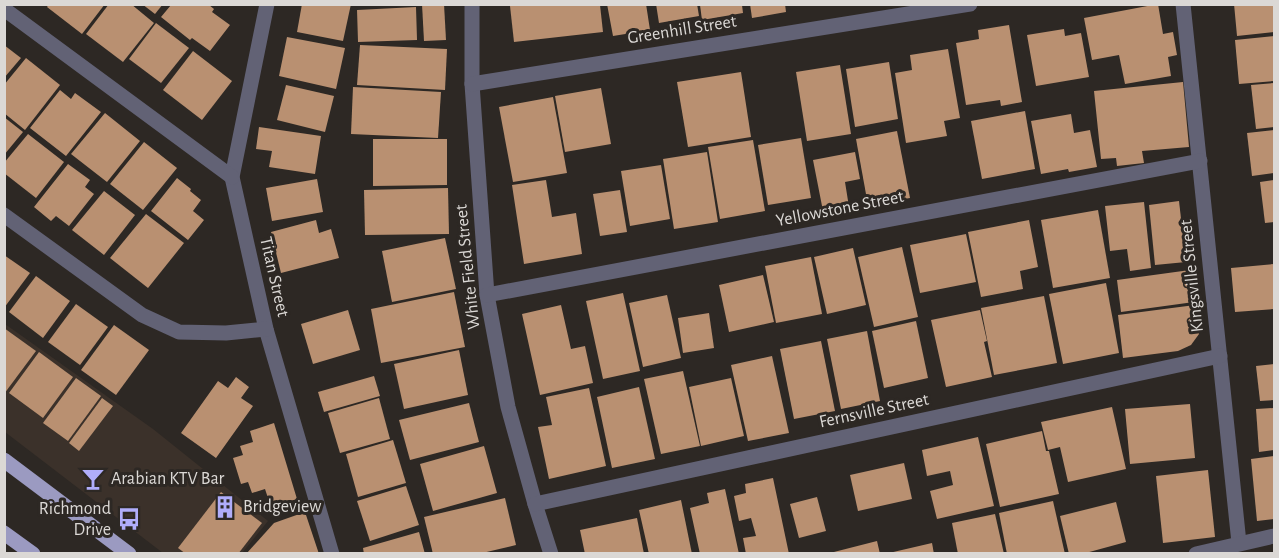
<svg xmlns="http://www.w3.org/2000/svg" width="1279" height="558" font-family="'Alegreya Sans',sans-serif">
<rect width="100%" height="100%" fill="#2d2824"/>
<!-- built -->
<path fill="#3b312a" d="M5 324 153 429 268 521 242 553H163L5 432Z"/>
<!-- building -->
<g fill="#b99071">
<path d="M49 4H105L82 34 47 7Z"/>
<path d="M109 4H131L154 23 123 62 86 34Z"/>
<path d="M142 4H163L155 14Z"/>
<path d="M302 4H351L343 41 297 32Z"/>
<path d="M422 4H444L446 40 424 41Z"/>
<path d="M607 4H646L650 30 613 36Z"/>
<path d="M656 4H697L699 16 659 23Z"/>
<path d="M750 4H785L786 12 752 18Z"/>
<path d="M1158 4 1163 34 1173 32 1177 55 1168 57 1171 76 1125 84 1119 55 1092 60 1084 18Z"/>
<path d="M1234 4H1274V32L1237 36Z"/>
<path d="M171 5H209L214 9 212 12 230 25 210 51 192 38 190 40 161 17Z"/>
<path d="M522 5H600L603 32 514 42 510 6Z"/>
<path d="M700 5H742L743 13 702 20Z"/>
<path d="M416 7 417 40 358 42 357 10Z"/>
<path d="M156 23 189 48 161 83 129 59Z"/>
<path d="M1009 25 1022 102 1001 106 1000 100 966 105 956 43 979 39 978 30Z"/>
<path d="M1064 29 1065 36 1081 33 1089 77 1036 86 1027 35Z"/>
<path d="M1274 36V81L1239 84 1235 40Z"/>
<path d="M287 37 345 48 336 89 279 76Z"/>
<path d="M4 45 21 58 4 78Z"/>
<path d="M360 45 447 49 445 90 357 85Z"/>
<path d="M948 49 960 118 944 121 947 136 906 143 895 73 912 70 910 55Z"/>
<path d="M193 51 232 81 202 120 163 90Z"/>
<path d="M26 58 60 85 25 130 4 113V85Z"/>
<path d="M889 62 898 119 855 127 846 69Z"/>
<path d="M840 65 851 134 807 141 796 72Z"/>
<path d="M741 72 751 137 688 147 677 82Z"/>
<path d="M1183 82 1189 147 1142 151 1144 163 1117 166 1116 158 1101 159 1094 91Z"/>
<path d="M1274 83V127L1256 129 1251 85Z"/>
<path d="M286 85 334 96 325 132 277 120Z"/>
<path d="M353 87 441 92 438 138 351 134Z"/>
<path d="M601 88 611 144 565 152 555 96Z"/>
<path d="M60 90 71 99 75 93 101 112 66 156 30 128Z"/>
<path d="M553 97 567 173 513 182 499 107Z"/>
<path d="M1025 111 1035 169 982 179 971 121Z"/>
<path d="M105 113 140 141 107 182 71 154Z"/>
<path d="M1071 114 1074 133 1090 130 1097 167 1069 172 1068 169 1041 174 1031 121Z"/>
<path d="M4 117 23 132 4 155Z"/>
<path d="M259 127 321 136 315 174 269 167 272 151 256 149Z"/>
<path d="M1274 130V173L1252 176 1247 133Z"/>
<path d="M897 131 910 198 868 205 856 139Z"/>
<path d="M28 134 64 162 36 198 4 173V163Z"/>
<path d="M801 138 811 198 768 205 758 145Z"/>
<path d="M373 139H447V185L373 186Z"/>
<path d="M753 140 765 211 720 219 708 147Z"/>
<path d="M144 142 177 168 143 210 110 184Z"/>
<path d="M707 152 718 222 674 229 663 159Z"/>
<path d="M855 152 860 179 845 182 849 207 823 211 813 160Z"/>
<path d="M68 164 90 180 85 187 94 194 69 226 56 216 51 221 34 207Z"/>
<path d="M661 165 670 219 630 226 621 171Z"/>
<path d="M177 178 191 189 190 191 201 200 193 211 204 220 188 240 151 211Z"/>
<path d="M317 179 323 212 272 221 266 188Z"/>
<path d="M546 180 552 217 576 213 582 254 524 264 512 185Z"/>
<path d="M1274 180V222L1265 223 1260 182Z"/>
<path d="M448 188 449 234 365 235 364 190Z"/>
<path d="M620 190 627 232 600 236 593 194Z"/>
<path d="M104 191 135 215 104 255 72 230Z"/>
<path d="M1179 201 1186 262 1155 265 1149 205Z"/>
<path d="M1144 202 1151 268 1130 271 1127 249 1110 251 1105 206Z"/>
<path d="M1098 210 1110 278 1053 288 1041 220Z"/>
<path d="M146 214 184 243 148 288 110 258Z"/>
<path d="M316 220 319 233 331 229 339 258 281 273 271 232Z"/>
<path d="M1029 220 1038 267 1020 271 1023 289 981 297 968 232Z"/>
<path d="M966 234 976 282 920 293 910 245Z"/>
<path d="M445 238 456 289 392 302 382 251Z"/>
<path d="M902 247 918 317 874 327 858 257Z"/>
<path d="M853 248 866 305 827 314 814 257Z"/>
<path d="M4 255 30 273 4 308Z"/>
<path d="M811 257 822 314 776 323 765 266Z"/>
<path d="M1274 264V309L1235 312 1231 268Z"/>
<path d="M1190 270 1194 302 1121 312 1117 280Z"/>
<path d="M763 275 774 322 729 332 719 285Z"/>
<path d="M36 276 70 301 43 338 9 312Z"/>
<path d="M1106 283 1119 353 1063 364 1049 294Z"/>
<path d="M454 292 465 347 381 363 371 309Z"/>
<path d="M623 293 640 371 603 379 586 301Z"/>
<path d="M667 295 681 358 643 367 629 303Z"/>
<path d="M1044 296 1057 363 994 375 981 308Z"/>
<path d="M76 304 108 327 80 365 48 342Z"/>
<path d="M561 305 571 349 585 346 593 383 540 395 522 314Z"/>
<path d="M1195 305 1199 334 1191 345 1178 351 1123 358 1118 315Z"/>
<path d="M348 310 360 350 313 364 301 324Z"/>
<path d="M980 310 987 341 984 342 992 377 946 387 931 320Z"/>
<path d="M709 313 714 348 683 353 678 318Z"/>
<path d="M916 321 928 378 884 388 872 331Z"/>
<path d="M114 325 149 350 116 395 81 370Z"/>
<path d="M4 328 36 351 4 394Z"/>
<path d="M867 331 880 401 841 409 827 339Z"/>
<path d="M821 341 835 411 794 419 780 349Z"/>
<path d="M459 350 468 395 404 409 394 364Z"/>
<path d="M39 352 73 377 43 418 9 393Z"/>
<path d="M772 356 789 433 748 441 731 365Z"/>
<path d="M1274 364V400L1260 401 1256 366Z"/>
<path d="M683 371 700 446 661 454 644 379Z"/>
<path d="M374 376 380 396 324 412 318 392Z"/>
<path d="M236 377 249 387 241 398 253 406 216 458 181 433 218 381 228 388Z"/>
<path d="M76 378 101 396 68 441 43 423Z"/>
<path d="M731 378 744 436 701 446 689 387Z"/>
<path d="M639 387 655 459 612 468 597 397Z"/>
<path d="M589 388 606 466 549 479 538 427 552 425 546 397Z"/>
<path d="M102 398 113 406 79 451 69 443Z"/>
<path d="M379 398 390 439 340 453 328 413Z"/>
<path d="M469 403 479 442 410 460 399 420Z"/>
<path d="M1190 404 1195 458 1130 464 1125 409Z"/>
<path d="M1112 407 1126 469 1068 482 1060 447 1048 450 1041 422Z"/>
<path d="M1274 408V450L1259 452 1256 409Z"/>
<path d="M274 423 297 499 271 507 265 489 252 493 248 482 241 484 233 458 243 455 240 446 253 442 250 431Z"/>
<path d="M1042 431 1046 451H1049L1059 494 1000 507 986 444Z"/>
<path d="M978 437 994 506 937 519 930 491 953 485 950 471 927 476 922 450Z"/>
<path d="M393 440 406 483 358 497 346 454Z"/>
<path d="M484 446 497 493 433 511 420 464Z"/>
<path d="M1274 456V519L1257 521 1251 459Z"/>
<path d="M904 463 912 499 858 511 850 475Z"/>
<path d="M1208 470 1215 537 1163 543 1156 476Z"/>
<path d="M773 478 789 554H746L743 538 756 536 751 518 739 521 734 496 746 493 745 484Z"/>
<path d="M406 486 419 525 370 541 357 501Z"/>
<path d="M725 489 739 554H700L690 508 709 503 707 493Z"/>
<path d="M221 492 262 523 238 554H186L178 548Z"/>
<path d="M817 497 826 531 799 538 790 504Z"/>
<path d="M505 498 516 545 478 554H433L424 517Z"/>
<path d="M681 500 692 554H649L639 510Z"/>
<path d="M1053 501 1065 554H1007L999 513Z"/>
<path d="M1116 502 1126 542 1082 554H1069L1060 516Z"/>
<path d="M305 512 319 554H246L274 523Z"/>
<path d="M995 514 1004 554H958L952 523Z"/>
<path d="M637 518 644 554H585L580 530Z"/>
<path d="M419 532 425 554H364L363 548Z"/>
<path d="M877 541 880 554H830V553Z"/>
<path d="M932 543 934 554H889V553Z"/>
</g>
<g fill="none" stroke-linecap="round" stroke-linejoin="round">
<!-- street -->
<g stroke="#626275" stroke-width="15">
<path d="M267 4 232 177 266 329 332 554"/>
<path d="M472 4V84L487 295 508 407 535 504 551 554"/>
<path d="M1183 4 1239 543"/>
<path d="M4 9 232 177"/>
<path d="M472 84 970 4"/>
<path d="M4 215 142 315 179 332 226 333 266 329"/>
<path d="M487 295 1200 161"/>
<path d="M535 504 1220 356"/>
<path d="M1196 554 1274 536"/>
</g>
<!-- primary -->
<g stroke="#9b9ac1" stroke-width="15">
<path d="M4 460 129 554"/>
<path d="M4 533 33 554"/>
</g>
</g>
<!-- icons -->
<defs>
<g id="bar-bare" transform="scale(1.8)"><path d="M-6-5H6L.8 .8V4.5H3.5V6h-7V4.5H-.8V.8Z" fill="#b0adfa" stroke="#2d2824" stroke-width="2.5" paint-order="stroke"/></g>
<g id="building-bare" transform="scale(1.8)"><path d="M-4-6H4V6H1V3H-1V6H-4ZM-2.5-4.3h1.7v1.8h-1.7ZM.8-4.3h1.7v1.8H.8ZM-2.5-1h1.7V.8h-1.7ZM.8-1h1.7V.8H.8Z" fill="#b0adfa" stroke="#2d2824" stroke-width="2.5" paint-order="stroke"/></g>
<g id="bus-bare" transform="scale(1.8)"><path d="M-5-6H5V4H4V6H2V4H-2V6H-4V4H-5ZM-3.5-4V0h7V-4ZM-3.5 1.2v1.5H-2V1.2ZM2 1.2v1.5H3.5V1.2Z" fill="#b0adfa" stroke="#2d2824" stroke-width="2.5" paint-order="stroke"/></g>
</defs>
<g fill-rule="evenodd">
<use href="#bar-bare" x="93" y="479"/>
<use href="#building-bare" x="225" y="507"/>
<use href="#bus-bare" x="129" y="519"/>
</g>
<g text-anchor="middle" dominant-baseline="central" stroke-width="6" stroke-linejoin="round" paint-order="stroke">
<!-- street labels -->
<g font-size="18" fill="#dbd8d5" stroke="#2d2824">
<text transform="translate(682 30) rotate(-9)">Greenhill Street</text>
<text transform="translate(840 209) rotate(-11)">Yellowstone Street</text>
<text transform="translate(468 267) rotate(-96)">White Field Street</text>
<text transform="translate(1192 276) rotate(-96)">Kingsville Street</text>
<text transform="translate(274 277) rotate(77)">Titan Street</text>
<text transform="translate(874 411) rotate(-12)">Fernsville Street</text>
</g>
<!-- poi labels -->
<g font-size="18" fill="#dbd8d5" stroke="#2d2824" text-anchor="start">
<text x="111" y="479">Arabian KTV Bar</text>
<text x="243" y="507">Bridgeview</text>
<text x="111" y="509" text-anchor="end">Richmond<tspan x="111" dy="21">Drive</tspan></text>
</g>
</g>
<!-- border -->
<rect width="1279" height="558" fill="none" stroke="#dbd8d5" stroke-width="12"/>
</svg>
